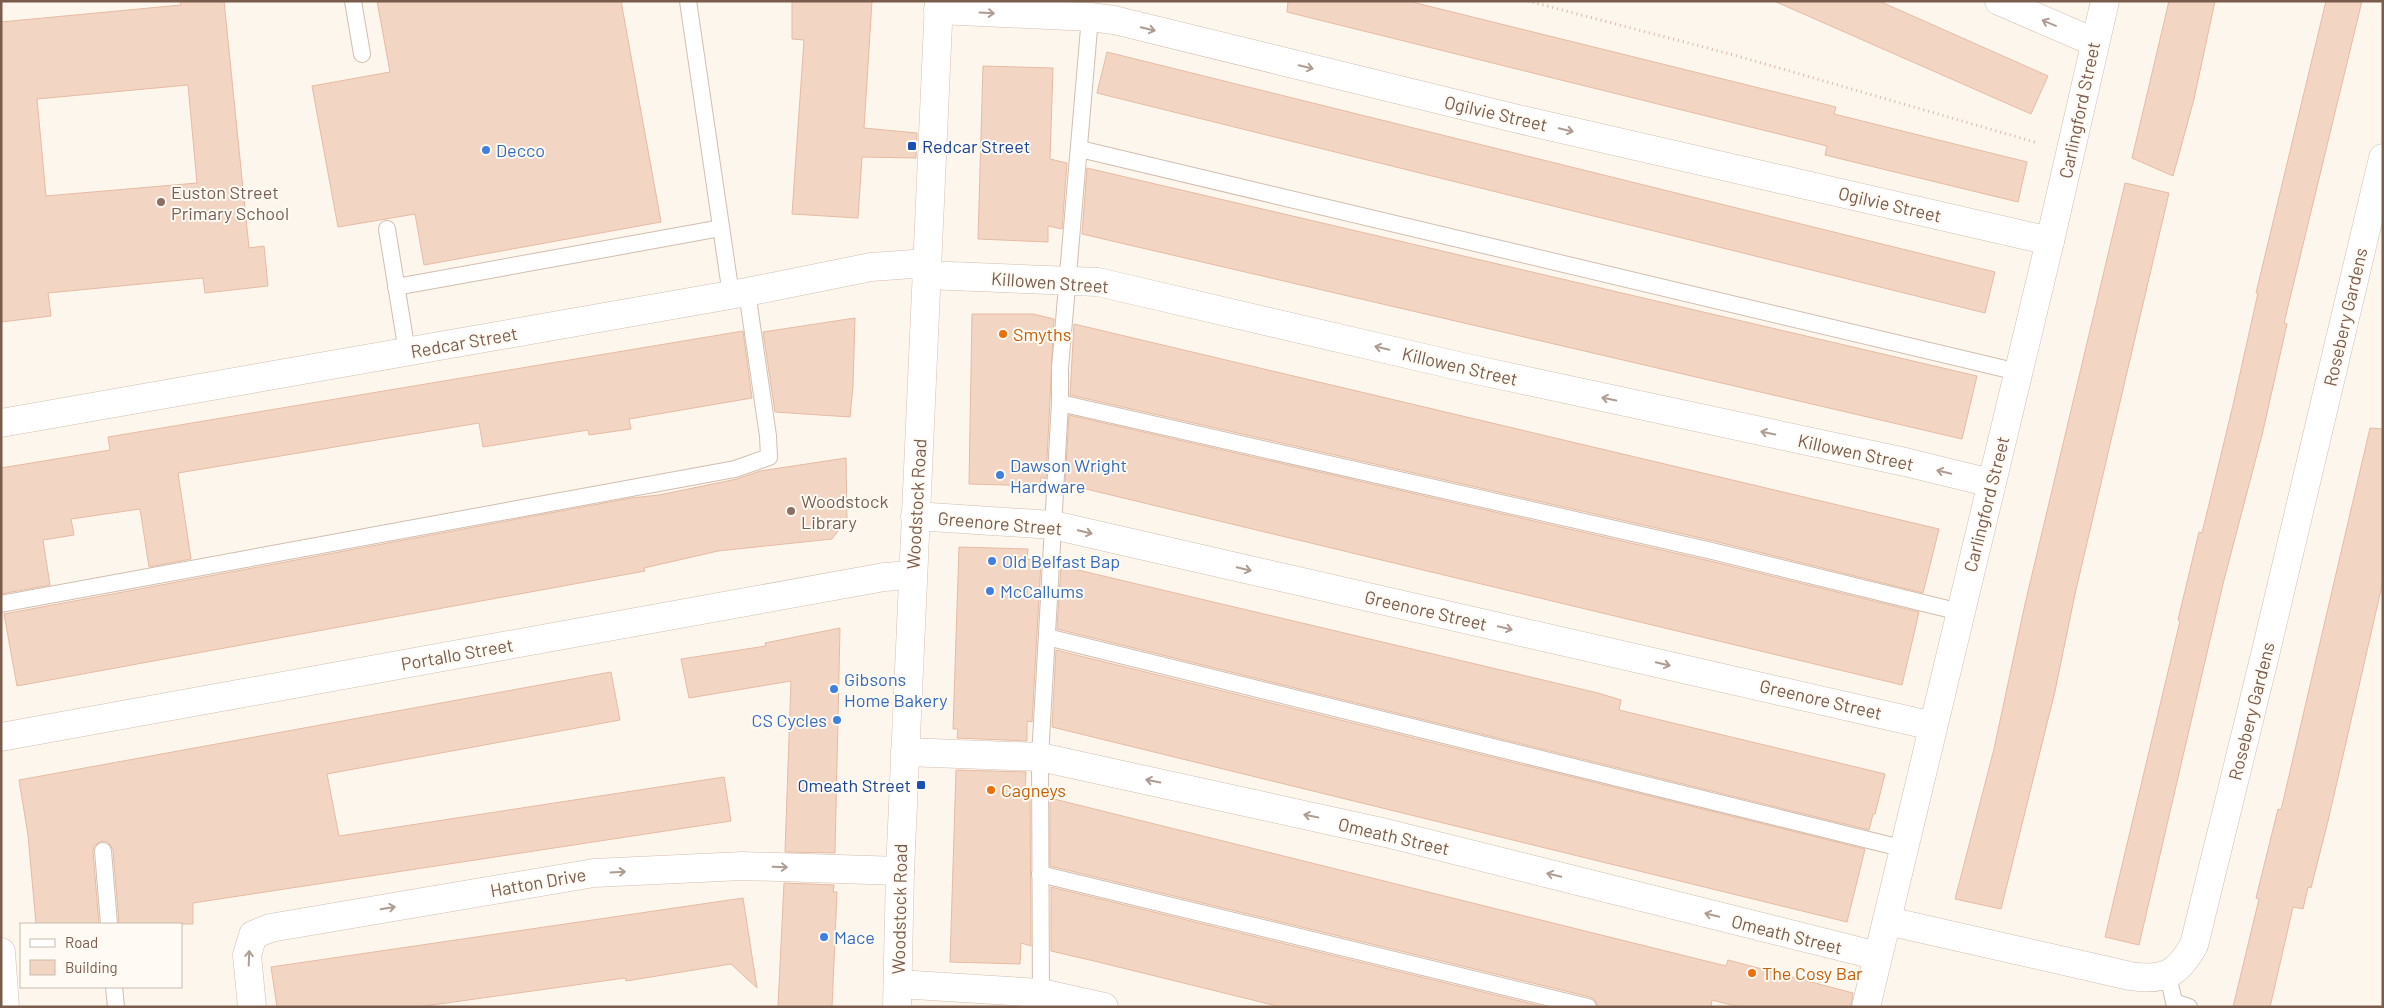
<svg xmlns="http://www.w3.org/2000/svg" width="2384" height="1008" font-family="Barlow,sans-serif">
<rect width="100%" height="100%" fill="#fdf6ec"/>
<!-- building -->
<g fill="#f3d5c3" stroke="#e6bba3" fill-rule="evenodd">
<path d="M180 1H224L249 248 264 246 268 286 205 293 203 278 48 293 51 316 1 322V22L181 5ZM188 85 197 183 46 196 37 99Z"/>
<path d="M377 1H621L661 222 424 265 415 214 338 227 312 86 390 72Z"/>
<path d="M792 1H872L864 128 917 133 916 158 862 157 858 218 792 214 804 40 792 39Z"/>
<path d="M1288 1H1408L1836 107 1834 114 2027 162 2018 202 1825 155 1827 146 1287 12Z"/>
<path d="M1774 1H1879L2048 76 2031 114Z"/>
<path d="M2169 1H2215L2194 99 2173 176 2132 158Z"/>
<path d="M2326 1H2362L2284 323 2287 324 2262 435 2223 584 2139 945 2105 937 2180 621 2178 620 2199 532 2202 533 2233 405 2258 293H2256Z"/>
<path d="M1107 52 1995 272 1985 313 1097 93Z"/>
<path d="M983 66 1053 68 1050 159 1067 163 1062 229 1048 226V242L978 239Z"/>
<path d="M1087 168 1977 376 1962 439 1082 234Z"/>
<path d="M2125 183 2169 193 2075 594 2055 691 2001 909 1955 899 1994 749 2025 604Z"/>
<path d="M972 314H1033L1054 319 1046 479 1041 477 1040 486 969 484Z"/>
<path d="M855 318 853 386 850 417 775 412 763 332Z"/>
<path d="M1074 324 1939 529 1923 593 1714 541 1070 395Z"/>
<path d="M743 331 752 398 629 419 631 429 589 435 588 430 483 447 479 423 178 473 191 559 149 567 140 509 71 519 74 535 43 540 50 585 1 594V468L110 450 108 437Z"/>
<path d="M1069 415 1710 561 1919 612 1902 685 1065 484Z"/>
<path d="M2370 428 2383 429V581L2328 821 2311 888 2308 887 2303 909 2293 907 2270 1007H2233L2259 899 2256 898 2278 809 2281 810Z"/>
<path d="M846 458 847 519 832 539 718 551 644 568 645 571 17 686 4 614 631 498 659 495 737 479 760 471Z"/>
<path d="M959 547 1028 549 1027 559 1041 562 1032 722 1027 721V741L957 738 958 729H953Z"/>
<path d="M1061 566 1598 693 1621 700 1619 710 1885 774 1875 814H1873L1869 830 1057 629Z"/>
<path d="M840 628 835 853 785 852 791 681 689 698 681 659 766 646 765 643Z"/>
<path d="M1056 650 1865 849 1847 922 1052 727Z"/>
<path d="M611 672 620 720 327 774 339 836 724 777 731 821 193 903V924H119L113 850 108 842 102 841 94 846 93 852 99 924H36L28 835 19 780Z"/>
<path d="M956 770 1026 772 1025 791 1030 793 1031 946 1021 943 1020 964 950 962Z"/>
<path d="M1050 798 1726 966 1728 960 1853 993 1851 1007H1739L1712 1000 1711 1007H1598L1595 1000 1590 997 1050 866Z"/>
<path d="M784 883 834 885 833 892H837L832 1007H778Z"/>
<path d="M1051 887 1545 1007H1281L1094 961 1051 951Z"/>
<path d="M743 898 757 988 731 964 626 981 625 978 418 1007H277L271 967Z"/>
</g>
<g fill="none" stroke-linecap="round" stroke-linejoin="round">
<!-- lane casing -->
<g stroke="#d1beb0" stroke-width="18">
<g id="lane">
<path d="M353 1 362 54"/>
<path d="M688 1 731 295"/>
<path d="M1080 149 2018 372"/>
<path d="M387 229 407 352"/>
<path d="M396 287 721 228"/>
<path d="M1060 403 1712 551 1960 612"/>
<path d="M1 604 735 469 769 457 768 436 747 292"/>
<path d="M1047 637 1905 849"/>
<path d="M103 851 109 924"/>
<path d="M1040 874 1588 1007"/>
<path d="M2168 975 2174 1002 2189 1007"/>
<path d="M114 987 116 1007"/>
<path d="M1041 1000 1040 757 1060 403V368L1090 17"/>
</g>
</g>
<!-- street casing -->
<g stroke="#d1beb0" stroke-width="29">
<g id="street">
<path d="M1999 1 2094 42"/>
<path d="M938 10 1090 17 1114 20 1514 118 2050 241"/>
<path d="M926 275 1098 282 1467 368 1905 462 1991 483"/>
<path d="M1 423 747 292 871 267 927 263"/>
<path d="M915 516 1053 525 1933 726"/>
<path d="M1 737 884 577 913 575"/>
<path d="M905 752 1040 757 1063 762 1386 833 1878 956"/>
<path d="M1888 921 2130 976C2164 981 2177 975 2194 945L2265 655 2383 158"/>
<path d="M1 952 5 1007"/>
<path d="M898 984 1041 993 1104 1007"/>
<path d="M252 1007 247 955 253 935 270 928 594 873 743 866 900 871"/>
<path d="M1866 1007 2050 241 2105 1"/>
</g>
</g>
<!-- secondary casing -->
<g stroke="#d6c0b0" stroke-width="29">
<path id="secondary" d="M897 1007 900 871 939 1"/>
</g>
<!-- path -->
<path stroke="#d9b8a5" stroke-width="3" stroke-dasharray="1 4" stroke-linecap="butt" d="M1528 1 1734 55 2038 143"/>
<!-- lane -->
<use href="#lane" stroke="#fff" stroke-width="16"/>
<!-- street -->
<use href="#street" stroke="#fff" stroke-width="28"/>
<!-- secondary -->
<use href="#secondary" stroke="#fff" stroke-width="28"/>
</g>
<!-- one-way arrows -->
<defs><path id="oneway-shaft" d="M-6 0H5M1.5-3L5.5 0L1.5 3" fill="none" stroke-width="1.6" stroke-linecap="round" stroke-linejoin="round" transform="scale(1.25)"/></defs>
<g stroke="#af9d94">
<use href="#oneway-shaft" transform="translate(987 13) rotate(3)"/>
<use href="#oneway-shaft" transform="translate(2049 23) rotate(-157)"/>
<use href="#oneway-shaft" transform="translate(1148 29) rotate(14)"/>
<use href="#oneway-shaft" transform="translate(1306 67) rotate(14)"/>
<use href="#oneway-shaft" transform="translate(1566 130) rotate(13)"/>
<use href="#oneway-shaft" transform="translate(1382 348) rotate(-167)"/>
<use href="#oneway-shaft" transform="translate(1609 399) rotate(-168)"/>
<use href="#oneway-shaft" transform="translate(1768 433) rotate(-168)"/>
<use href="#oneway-shaft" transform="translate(1944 472) rotate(-166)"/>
<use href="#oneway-shaft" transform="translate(1085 532) rotate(13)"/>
<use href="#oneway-shaft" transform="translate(1244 569) rotate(13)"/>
<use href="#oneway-shaft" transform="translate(1505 628) rotate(13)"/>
<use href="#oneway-shaft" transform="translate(1663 664) rotate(13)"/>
<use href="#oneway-shaft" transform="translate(1153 781) rotate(-168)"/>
<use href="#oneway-shaft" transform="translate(1311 816) rotate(-168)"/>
<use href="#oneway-shaft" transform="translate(780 867) rotate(2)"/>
<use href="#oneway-shaft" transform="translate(618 872) rotate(-3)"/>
<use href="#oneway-shaft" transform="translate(1554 875) rotate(-166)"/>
<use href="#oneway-shaft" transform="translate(388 908) rotate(-10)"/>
<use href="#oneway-shaft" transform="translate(1712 915) rotate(-166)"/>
<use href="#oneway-shaft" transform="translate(249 958) rotate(-88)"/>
</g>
<!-- markers -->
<g fill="#1a4fb4" stroke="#fffaf3" stroke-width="2">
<rect x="907" y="141" width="10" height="10" rx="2.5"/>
<rect x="916" y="780" width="10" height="10" rx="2.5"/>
</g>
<g fill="#3f7fe0" stroke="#fffaf3" stroke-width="2">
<circle cx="486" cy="150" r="5"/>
<circle cx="1000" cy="475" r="5"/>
<circle cx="992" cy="561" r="5"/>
<circle cx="990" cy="591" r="5"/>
<circle cx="834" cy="689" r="5"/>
<circle cx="837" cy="720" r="5"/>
<circle cx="824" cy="937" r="5"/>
</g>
<g fill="#8d6e63" stroke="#fffaf3" stroke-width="2">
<circle cx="161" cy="202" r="5"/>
<circle cx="791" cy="511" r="5"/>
</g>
<g fill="#e8710a" stroke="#fffaf3" stroke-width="2">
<circle cx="1003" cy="334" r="5"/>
<circle cx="991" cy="790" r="5"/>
<circle cx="1752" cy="973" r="5"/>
</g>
<g text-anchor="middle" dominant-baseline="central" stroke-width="4" stroke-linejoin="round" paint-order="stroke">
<!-- street labels -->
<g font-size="18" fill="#7a5c4d" stroke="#fffaf3">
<text transform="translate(2079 110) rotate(-78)">Carlingford Street</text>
<text transform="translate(1496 113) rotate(13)">Ogilvie Street</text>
<text transform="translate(1890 204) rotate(13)">Ogilvie Street</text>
<text transform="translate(1050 282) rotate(4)">Killowen Street</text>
<text transform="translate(2345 317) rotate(-77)">Rosebery Gardens</text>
<text transform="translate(464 342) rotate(-10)">Redcar Street</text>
<text transform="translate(1460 366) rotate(13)">Killowen Street</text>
<text transform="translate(1856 452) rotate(12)">Killowen Street</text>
<text transform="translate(916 504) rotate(-87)">Woodstock Road</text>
<text transform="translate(1986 504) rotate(-76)">Carlingford Street</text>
<text transform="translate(1000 523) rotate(5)">Greenore Street</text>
<text transform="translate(1426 610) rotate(13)">Greenore Street</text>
<text transform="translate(457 654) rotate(-10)">Portallo Street</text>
<text transform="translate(1821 699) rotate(13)">Greenore Street</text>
<text transform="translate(2251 711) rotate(-76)">Rosebery Gardens</text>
<text transform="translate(1394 836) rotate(13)">Omeath Street</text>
<text transform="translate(538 882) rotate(-10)">Hatton Drive</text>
<text transform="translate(899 909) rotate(-89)">Woodstock Road</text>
<text transform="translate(1787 934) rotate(14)">Omeath Street</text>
</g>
<!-- transit labels -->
<g font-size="18" fill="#164399" stroke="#fffaf3" text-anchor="start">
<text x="922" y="146">Redcar Street</text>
<text x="911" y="785" text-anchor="end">Omeath Street</text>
</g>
<!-- shop labels -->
<g font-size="18" fill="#366cbe" stroke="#fffaf3" text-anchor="start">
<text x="496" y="150">Decco</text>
<text x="1010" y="465">Dawson Wright<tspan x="1010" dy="21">Hardware</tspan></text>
<text x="1002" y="561">Old Belfast Bap</text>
<text x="1000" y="591">McCallums</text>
<text x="844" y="679">Gibsons<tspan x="844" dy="21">Home Bakery</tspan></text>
<text x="827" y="720" text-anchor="end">CS Cycles</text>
<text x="834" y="937">Mace</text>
</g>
<!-- education labels -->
<g font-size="18" fill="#785e54" stroke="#fffaf3" text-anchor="start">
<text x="171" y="192">Euston Street<tspan x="171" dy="21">Primary School</tspan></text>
<text x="801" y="501">Woodstock<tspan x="801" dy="21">Library</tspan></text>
</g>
<!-- food labels -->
<g font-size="18" fill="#c56008" stroke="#fffaf3" text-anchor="start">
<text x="1013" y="334">Smyths</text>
<text x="1001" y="790">Cagneys</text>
<text x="1762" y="973">The Cosy Bar</text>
</g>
</g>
<!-- border -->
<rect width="2384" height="1008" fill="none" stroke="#7a5c4d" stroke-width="5"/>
<!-- legend -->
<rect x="20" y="923" width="162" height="65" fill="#fffaf3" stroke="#cabbb1"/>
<rect x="30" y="939" width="25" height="8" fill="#ffffff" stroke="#cabbb1"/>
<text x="65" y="948" font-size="15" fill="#7a5c4d">Road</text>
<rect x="30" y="960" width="25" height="15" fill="#f3d5c3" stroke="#cabbb1"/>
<text x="65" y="973" font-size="15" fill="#7a5c4d">Building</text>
</svg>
